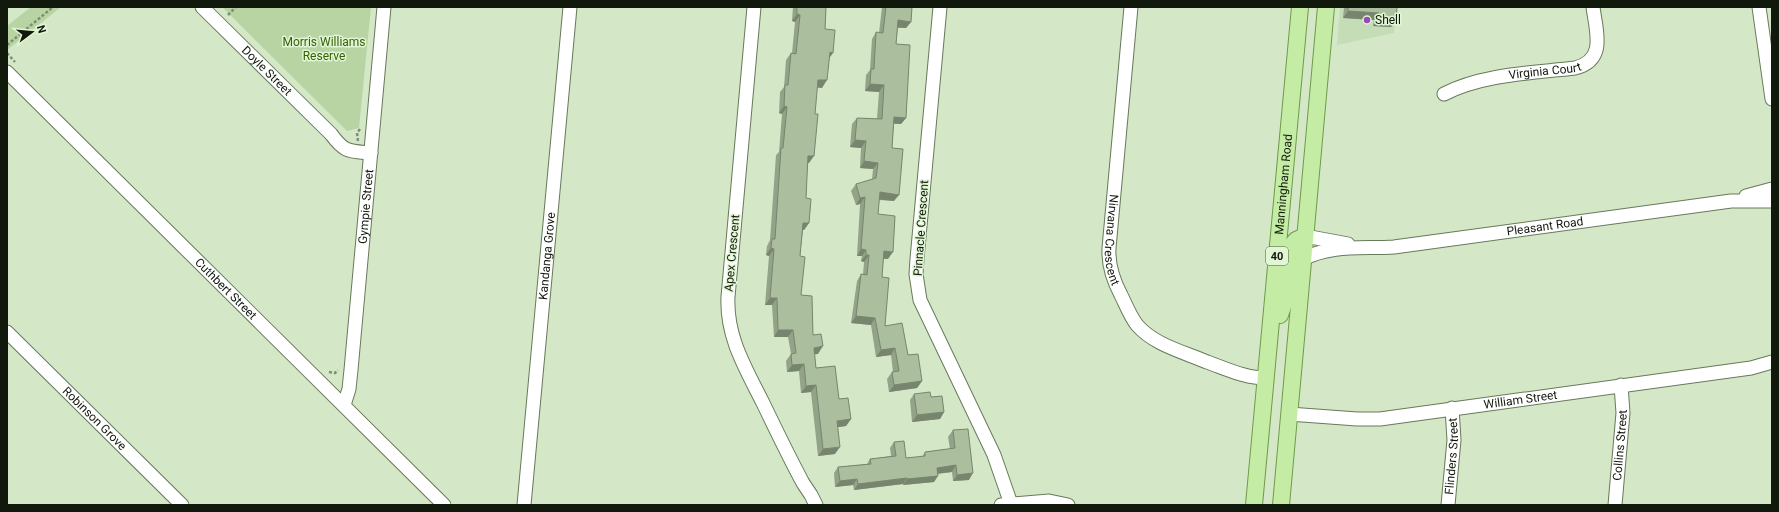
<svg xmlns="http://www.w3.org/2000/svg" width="1779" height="512" font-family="Roboto,sans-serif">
<rect width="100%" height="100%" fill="#d4e8c7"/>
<!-- built -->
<path fill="#c5ddb6" d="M1340 7H1396L1394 33 1337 45Z"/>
<!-- green -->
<g fill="#b7d4a2">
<path d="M31 7H61L7 50V26Z"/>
<path d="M222 7H371L359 128 347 131Z"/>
</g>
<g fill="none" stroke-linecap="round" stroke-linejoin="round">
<!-- minor casing -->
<g stroke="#67795b" stroke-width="15">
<g id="minor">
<path id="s1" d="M202 7 331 134C345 153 349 151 371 153"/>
<path d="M754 7 728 297C726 337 746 369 763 403 776 430 789 457 803 483L811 495 816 505"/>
<path d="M940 7 917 259 916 274 920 300 994 455 1011 504"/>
<path id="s2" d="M1131 7 1109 248C1108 266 1113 280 1121 295 1126 305 1130 316 1137 325 1154 345 1184 352 1207 362 1227 369 1245 378 1266 378"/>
<path d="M1759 7 1772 99"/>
<path id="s3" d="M7 72 444 505"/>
<path id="s4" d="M1444 94C1482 74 1533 73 1575 68 1607 60 1596 31 1593 7"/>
<path d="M1746 196 1772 189"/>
<path d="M1305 236 1348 244"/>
<path id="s5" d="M1303 259C1332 244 1362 249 1394 247L1731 201H1772"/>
<path id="s6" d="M7 332 182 505"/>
<path id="s7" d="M344 405 349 389 351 370 384 7"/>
<path id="s8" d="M1289 414 1357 419H1380L1751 368 1772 362"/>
<path id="s9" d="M524 505 570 7"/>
<path d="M1001 505 1049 501 1068 505"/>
<path id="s10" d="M1448 505 1454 440 1452 408"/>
<path id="s11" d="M1615 505 1623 413 1621 385"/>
</g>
</g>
<!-- major casing -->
<g stroke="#6d9a48" stroke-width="18">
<g id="major">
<path d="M1280 315 1284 303 1288 255 1291 246 1296 240 1305 236"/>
<path id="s12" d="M1254 505 1300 7"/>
<path d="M1281 505 1326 7"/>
</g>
</g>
<!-- path -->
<g stroke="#7f8d76" stroke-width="2.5" stroke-dasharray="3 2" stroke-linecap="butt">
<path d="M228 15 236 7"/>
<path d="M7 45 53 7"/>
<path d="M7 53 15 62"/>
<path d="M358 141 357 133 360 129"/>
<path d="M329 372 335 373 338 370"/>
</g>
<!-- minor -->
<use href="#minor" stroke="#fff" stroke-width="13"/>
<!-- major -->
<use href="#major" stroke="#c5eca4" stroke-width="16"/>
</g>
<!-- wall -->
<g fill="#93a387">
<path d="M793 7H826L825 29 829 58 822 88 817 87 809 163H807L806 198 809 223 804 230H803L800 256 801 295 813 335 818 354H814L816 368 839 399 851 419 846 426 837 427 835 454 818 456 811 392 801 393 799 371 787 372 786 361 791 354 788 337H774L772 305H765L769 256 766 255 767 246 770 240 776 155 779 152 782 114 779 113 780 92 784 87 786 60 791 53H792L795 22 792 21Z"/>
<path d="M882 7H912L911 22 906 28H898L896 44 906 118 901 124H894L892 148 894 201 879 200 878 214 888 259H883L882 277 885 326 908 355 922 381 917 388 889 392 887 379 892 372H893L891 355 876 357 871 325 851 323 857 281 861 274 863 275 864 262 861 261 862 256H857L860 204 856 205 851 191 856 184 872 180 873 169 860 168 861 148 850 147 852 124 857 118 877 119 879 92 865 91 866 75 870 70 872 39 876 32 879 33Z"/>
<path d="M1344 7H1397L1396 21 1391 27 1373 26 1374 20 1343 18Z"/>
<path d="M914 394 931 397 944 412 940 419 912 422 910 400Z"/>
<path d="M953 430 969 480 953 481 952 472 938 474 934 482 903 485V484L854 490 853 485 835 487 834 473 838 467 867 464 870 459 891 456 890 448 894 442 906 458 922 457 925 452 950 449 948 437Z"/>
</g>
<!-- shaded-wall -->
<g fill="#78856e">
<path d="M1348 11 1379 13 1374 20 1343 18Z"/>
<path d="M797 14 800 15 795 22 792 21Z"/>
<path d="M1378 19 1396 21 1391 27 1373 26Z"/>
<path d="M898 20 911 22 906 28 894 27Z"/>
<path d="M830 52 833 53 828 60Z"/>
<path d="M818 80H827L822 88 813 87Z"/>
<path d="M870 84 884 85 879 92 865 91Z"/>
<path d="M784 106 787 107 782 114 779 113Z"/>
<path d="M894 117 906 118 901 124 889 123Z"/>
<path d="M855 140 866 141 861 148 850 147Z"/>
<path d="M808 156H814L809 163H803Z"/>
<path d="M864 161 878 163 873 169 860 168Z"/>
<path d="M880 192 899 195 894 201 875 199Z"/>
<path d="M865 197 860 204 856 205 860 198Z"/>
<path d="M803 223H809L804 230H798Z"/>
<path d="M771 248 774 249 769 256 766 255Z"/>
<path d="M861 249 866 250 862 256H857Z"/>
<path d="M884 251 893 252 888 259 879 258Z"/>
<path d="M866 255H869L864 262 861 261Z"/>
<path d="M770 298H777L772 305H765Z"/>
<path d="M856 316 875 318 871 325 851 323Z"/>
<path d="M778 330H793L788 337H774Z"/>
<path d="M823 346 818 354 809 355 814 348Z"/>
<path d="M895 348 891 355 876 357 881 350Z"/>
<path d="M804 364 799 371 787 372 792 365Z"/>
<path d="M922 381 917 388 889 392 894 385Z"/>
<path d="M816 385 811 392 801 393 806 386Z"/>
<path d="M944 412 940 419 912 422 917 415Z"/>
<path d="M851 419 846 426 832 428 837 421Z"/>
<path d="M840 447 835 454 818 456 823 449Z"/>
<path d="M956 465 952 472 933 474 937 468Z"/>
<path d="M973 473 969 480 953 481 957 475Z"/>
<path d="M938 476 934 482 903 485 907 479Z"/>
<path d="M907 478 903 484 854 490 858 484Z"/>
<path d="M857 479 853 485 835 487 840 481Z"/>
</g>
<!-- building -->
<g fill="#abbe9d" stroke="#78856e">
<path d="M797 7H826L825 29 835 30 833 53 830 52 827 80H818L815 114H818L814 156H808L806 198 811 199 809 223H803L800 256 805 257 801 295 812 296 813 335 821 334 823 346 814 348 816 368 835 366 839 399 848 398 851 419 837 421 840 447 823 449 816 385 806 386 804 364 792 365 791 354 796 353 793 330H778L777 298H770L774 249 771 248 772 239H775L781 148H783L787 107 784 106 785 85H788L791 53 796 54 800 15 797 14Z"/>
<path d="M886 7H912L911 22 898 20 896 44 910 45 906 118 894 117 892 148 903 149 899 195 880 192 878 214 895 216 893 252 884 251 882 277 889 278 885 326 902 323 908 355 918 354 922 381 894 385 892 372 899 371 895 348 881 350 875 318 856 316 861 274 867 275 869 255H866V250L861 249 865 197 860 198 856 184 876 178 878 163 864 161 866 141 855 140 857 118 882 119 884 85 870 84 871 69H874L876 32 883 33Z"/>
<path d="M1348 7H1397L1396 21 1378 19 1379 13 1348 11Z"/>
<path d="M930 392 931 397 942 396 944 412 917 415 914 394Z"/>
<path d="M968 429 973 473 957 475 956 465 937 468 938 476 907 479V478L858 484 857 479 840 481 838 467 871 464 870 459 896 456 894 442 904 441 906 458 925 456V452L955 448 953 430Z"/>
</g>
<!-- markers -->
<circle fill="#954abb" stroke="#e1f6d4" stroke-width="1.5" cx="1367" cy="20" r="4"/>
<g text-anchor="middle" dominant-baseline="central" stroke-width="3" stroke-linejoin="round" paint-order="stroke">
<!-- shield labels -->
<rect fill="#e1f6d4" stroke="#4f5b48" stroke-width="1" x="1266" y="247" width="22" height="18" rx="3"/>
<g font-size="11" font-weight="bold" fill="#11180c">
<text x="1277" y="256">40</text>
</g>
<!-- poi labels -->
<g font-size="12" fill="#11180c" stroke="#e1f6d4" text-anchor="start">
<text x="1375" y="20">Shell</text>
</g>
<!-- park labels -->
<g font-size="12" fill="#365e04" stroke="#e1f6d4">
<text x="324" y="42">Morris Williams<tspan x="324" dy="14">Reserve</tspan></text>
</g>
<!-- street labels -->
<g font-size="12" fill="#11180c" stroke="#e1f6d4">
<text stroke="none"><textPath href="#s1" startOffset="91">Doyle Street</textPath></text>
<text stroke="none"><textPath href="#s4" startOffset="104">Virginia Court</textPath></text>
<text stroke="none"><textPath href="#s12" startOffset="322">Manningham Road</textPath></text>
<text stroke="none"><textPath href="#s7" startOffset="200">Gympie Street</textPath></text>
<text stroke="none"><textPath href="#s5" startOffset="245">Pleasant Road</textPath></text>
<text transform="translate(921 228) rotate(-86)">Pinnacle Crescent</text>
<text stroke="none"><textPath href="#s2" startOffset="234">Nirvana Crescent</textPath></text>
<text transform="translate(732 253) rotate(-85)">Apex Crescent</text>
<text stroke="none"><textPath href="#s9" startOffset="250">Kandanga Grove</textPath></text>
<text stroke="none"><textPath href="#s3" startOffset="308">Cuthbert Street</textPath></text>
<text stroke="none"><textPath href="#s8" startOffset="233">William Street</textPath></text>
<text stroke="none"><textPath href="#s6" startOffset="123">Robinson Grove</textPath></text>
<text stroke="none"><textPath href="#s11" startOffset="60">Collins Street</textPath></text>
<text stroke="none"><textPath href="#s10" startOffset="49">Flinders Street</textPath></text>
</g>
</g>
<!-- border -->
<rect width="1779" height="512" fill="none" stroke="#11180c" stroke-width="16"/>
<!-- north arrow -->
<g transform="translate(32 32) rotate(74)" stroke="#e1f6d4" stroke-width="3" paint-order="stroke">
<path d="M0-3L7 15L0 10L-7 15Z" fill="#11180c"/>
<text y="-6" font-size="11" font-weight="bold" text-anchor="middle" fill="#11180c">N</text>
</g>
</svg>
